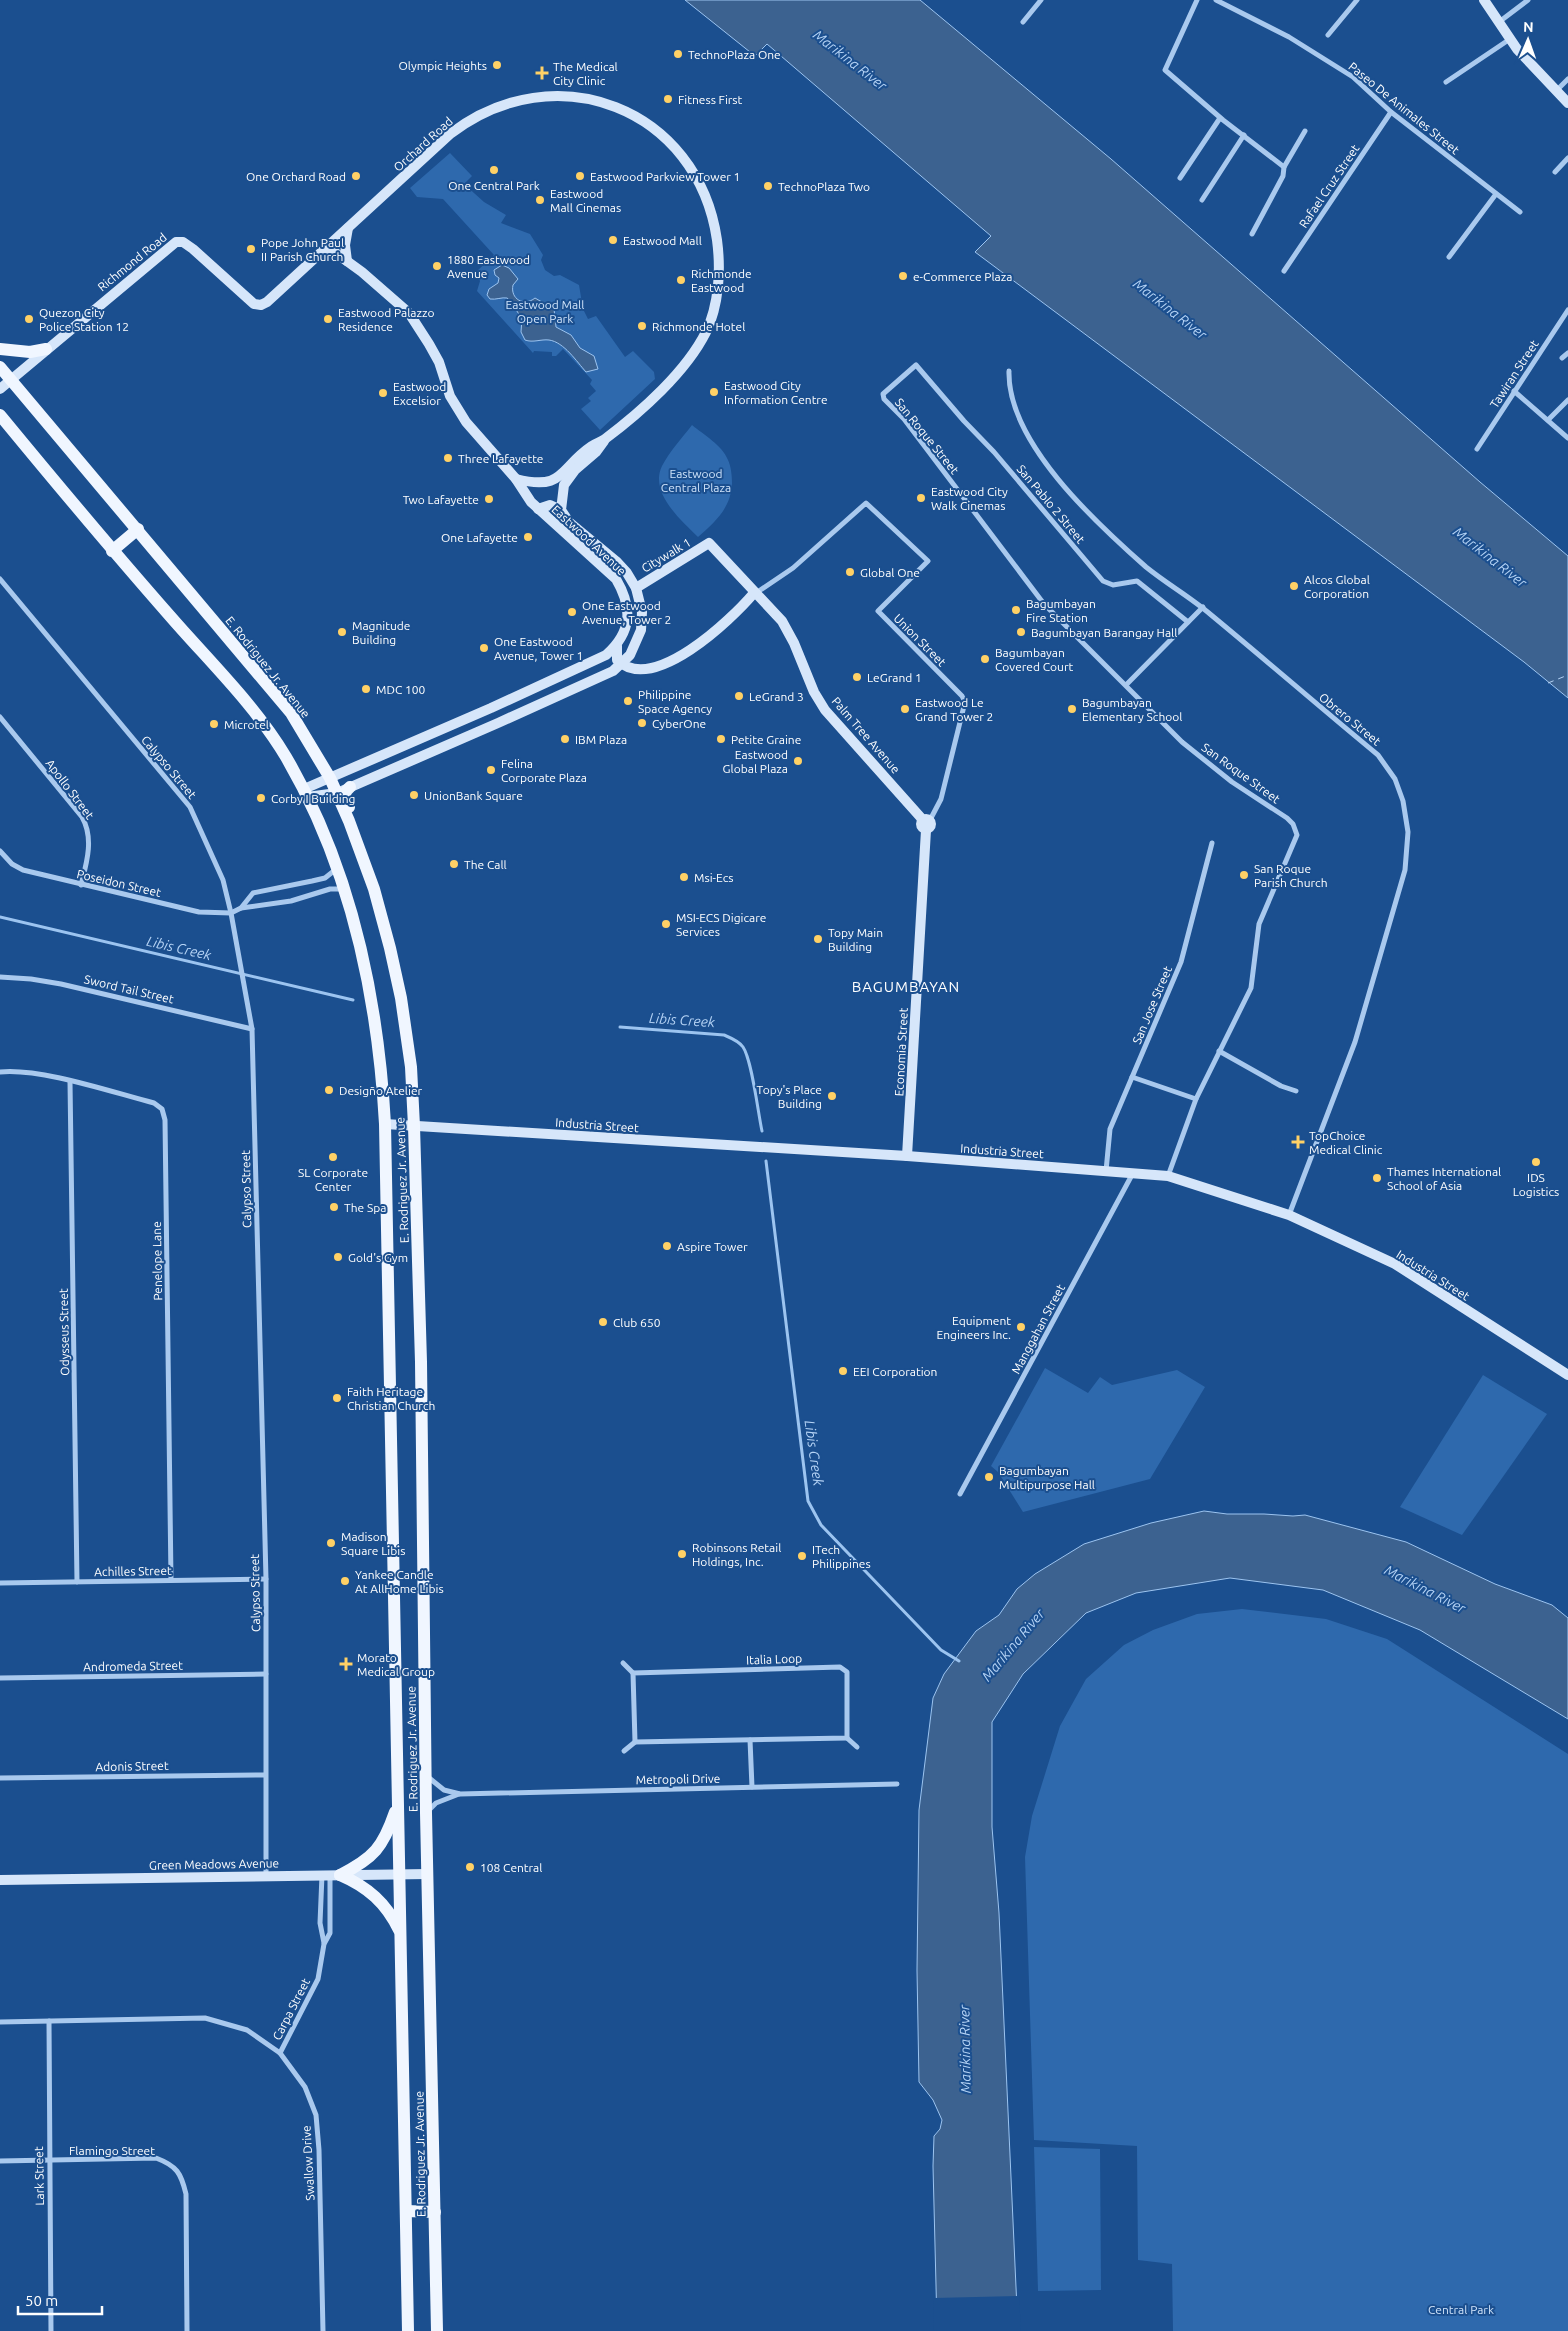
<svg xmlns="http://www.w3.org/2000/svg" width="1568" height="2331" font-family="Ubuntu,sans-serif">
<rect width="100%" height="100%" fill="#1b4f8f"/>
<!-- green -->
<g fill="#2e69ad">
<path d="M450 153 472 176 464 184 484 202 506 215 501 223 530 234 543 255 541 260 545 270 554 276 560 275 579 285 583 309 588 319 596 316 625 357 633 351 654 372 655 379 600 430 581 409 591 401 588 398 596 391 590 384 592 380 563 349 556 356H552V352L534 351 533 353 477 291 480 281 476 272 494 255 443 199 417 197 410 188Z"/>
<path d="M692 425C704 435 722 445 728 460 731 466 732 476 732 483 731 508 716 521 698 537 681 520 649 493 662 466 670 451 682 438 692 425Z"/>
<path d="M1045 1368 1088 1393 1100 1377 1112 1385 1177 1370 1205 1387 1150 1479 1023 1512 998 1472 991 1466Z"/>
<path d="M1483 1375 1547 1414 1462 1535 1400 1507Z"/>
<path d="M1242 1609 1326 1619 1387 1639 1568 1754V2331H1173L1172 2264 1138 2260 1137 2146 1034 2140 1025 1857 1032 1816 1060 1726 1086 1679 1124 1645 1153 1630 1197 1614Z"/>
<path d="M1034 2147 1100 2149 1101 2290 1038 2291Z"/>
</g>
<!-- water -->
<g fill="#3c6290" stroke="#9cc4f0">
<path d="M685 0H920L1111 159 1480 482 1568 556V698L1524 662 975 252 991 236 767 44 755 56Z"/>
<path d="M502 265 509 268 518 279 513 285C510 299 524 307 535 298L554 309 556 327 571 335 580 348 594 356 598 369 586 372C577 362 564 342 549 340 541 339 533 343 525 340L521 332 522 318C518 314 510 299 507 298 502 297 496 300 490 299L487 295 489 289 498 283 499 278 495 275 494 270Z"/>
<path d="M1204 1511 1227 1514H1264L1293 1516 1305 1515 1406 1542 1495 1584 1552 1605 1568 1618V1719L1420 1630 1323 1590 1230 1578 1136 1593 1086 1613 1023 1674 992 1722V1827L999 1913 1018 2331 937 2325 933 2166 934 2136 940 2129 942 2120 933 2100 919 2082 917 1970 919 1810 933 1698 944 1674 976 1631 999 1615 1017 1589 1035 1574 1084 1544 1151 1523Z"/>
</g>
<!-- pier -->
<path fill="#1b4f8f" d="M1019 2296 1021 2331H933L934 2298Z"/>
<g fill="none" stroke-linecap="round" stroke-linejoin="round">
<!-- stream -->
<g stroke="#9cc4f0" stroke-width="3">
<path d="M0 917 353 1000"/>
<path d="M620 1027 724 1035C731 1038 739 1041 743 1047 752 1060 758 1113 762 1131"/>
<path d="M766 1161 808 1501 821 1525 941 1650 959 1661"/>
</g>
<!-- ferry -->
<path stroke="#b5d3f5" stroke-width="1" stroke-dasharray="6 5" stroke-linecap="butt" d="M1548 683 1568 675"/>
<!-- street -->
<g stroke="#a9c9ee" stroke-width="5">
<path d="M1197 0 1165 70 1223 120 1284 167"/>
<path d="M1216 0 1289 37 1353 77 1391 112 1520 212"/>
<path d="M1023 22 1041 0"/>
<path d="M1499 22 1528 0"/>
<path d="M1328 35 1357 0"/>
<path d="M1446 82 1510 39"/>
<path d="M1556 91 1568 79"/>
<path d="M1555 172 1568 158"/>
<path d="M1180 178 1220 118"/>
<path d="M1202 200 1244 135"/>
<path d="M1252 234 1283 176 1284 167 1305 131"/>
<path d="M1449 257 1496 194"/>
<path d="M1284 271 1391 112"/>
<path d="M1562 358 1568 353"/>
<path d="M1009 371C1007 442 1096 523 1146 567 1167 584 1190 597 1210 614 1267 661 1322 709 1378 755L1395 779 1403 801 1408 832 1405 870 1355 1042 1289 1215"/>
<path d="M1514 391 1568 438"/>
<path d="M1548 420 1568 400"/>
<path d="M1477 449 1568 310"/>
<path d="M0 579 190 807 223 880 231 913 252 1029 266 1579V1876"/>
<path d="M756 593 793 568 866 503 928 561 878 611 962 696 965 702 941 799 930 820"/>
<path d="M1126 685 1203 607"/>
<path d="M0 717 82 817C94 838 87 862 81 885"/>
<path d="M0 851 12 864 23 870 199 912 231 913 241 908 253 893 312 881 325 878 335 870"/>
<path d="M241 908 291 901 330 889H343"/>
<path d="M0 977 31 979 61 984 252 1029"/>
<path d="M1219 1051 1281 1086 1296 1091"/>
<path d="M0 1072C42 1068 111 1092 154 1103L162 1109 165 1120 171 1580"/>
<path d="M1132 1077 1196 1099"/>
<path d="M70 1082 77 1582"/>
<path d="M1106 1171 1110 1129 1181 962 1212 843"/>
<path d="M1168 1176 1196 1099 1251 988 1259 924 1297 835 1293 824 1287 818 1232 782 1182 742 1044 604 904 419 884 399 883 394 916 365 964 421 994 452 1103 581 1113 585 1137 581 1188 622"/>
<path d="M960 1494 1133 1173"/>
<path d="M0 1583 266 1579"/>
<path d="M623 1663 633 1673"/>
<path d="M840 1667 847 1672V1738L635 1742 633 1673Z"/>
<path d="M0 1678 266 1674"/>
<path d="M847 1738 857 1747"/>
<path d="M750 1740 752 1787"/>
<path d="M624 1751 635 1742"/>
<path d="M428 1777 444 1790 460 1794 897 1784"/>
<path d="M0 1778 264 1775"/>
<path d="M428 1811 436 1803 459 1794"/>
<path d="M322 1875 320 1923 324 1943"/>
<path d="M49 2021 51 2331"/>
<path d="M0 2022 205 2018 247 2030 280 2053 305 2087 316 2115 319 2150 323 2331"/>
<path d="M280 2053 318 1979 324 1944 330 1933V1875"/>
<path d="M0 2161 156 2158C177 2166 181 2173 186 2194L187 2331"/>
</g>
<!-- secondary -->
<g stroke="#d6e6fa" stroke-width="10">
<path d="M1484 0 1517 49 1568 103"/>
<path d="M347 261 345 245 348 228"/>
<path d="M0 389 176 242H183L193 249 254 304 261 305 267 302 450 134C555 53 698 108 717 240 721 270 719 305 706 332 686 372 641 412 605 439 601 442 596 443 592 446 558 469 565 491 516 479"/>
<path d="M538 509 550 505 561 510"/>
<path d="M636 588 709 543 782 621 794 643 814 692 825 710 923 820"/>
<path d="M617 646V660C653 695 731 620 754 593"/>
<path d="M304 789 491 708 606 655C632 632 633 608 616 579L531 502 516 479 466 422 450 396 439 362 429 344 409 313 362 272 333 251 325 249"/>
<path d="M307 797 337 793 498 723 613 671 630 655 641 630 642 612 636 588 627 573 616 561 569 522 561 510 564 485 575 470 596 452 604 441"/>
<circle cx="926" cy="824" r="5"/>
<path d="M385 1124 907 1156 1168 1176 1289 1215 1395 1264 1568 1375"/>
<path d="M907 1156 926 830"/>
<path d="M0 1880 428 1874"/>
</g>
<!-- primary -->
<g stroke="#f0f6ff" stroke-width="12">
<path d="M0 349 30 352 46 349"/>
<path d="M0 367 291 713 330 778 349 821 374 889 390 948 401 998 411 1067 414 1126 421 1362 426 1813 437 2331"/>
<path d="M0 415C56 483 112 550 170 616 209 661 255 705 286 757 351 868 378 998 385 1124L408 2331"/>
<path d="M112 551 138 529"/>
<path d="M349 807C345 798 342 794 350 787"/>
<path d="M340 1875C374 1858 383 1847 395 1812"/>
<path d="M340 1875C368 1887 386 1903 399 1930"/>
<path d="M406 2211 435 2212"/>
</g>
</g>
<!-- markers -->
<g fill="#ffd166" stroke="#1b4f8f" stroke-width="2">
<circle cx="678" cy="54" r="5"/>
<circle cx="497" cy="65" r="5"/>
<path d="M539.5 65.5h5v5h5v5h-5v5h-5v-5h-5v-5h5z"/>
<circle cx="668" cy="99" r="5"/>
<circle cx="494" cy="170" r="5"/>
<circle cx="356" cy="176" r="5"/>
<circle cx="580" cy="176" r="5"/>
<circle cx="768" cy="186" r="5"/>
<circle cx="540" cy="200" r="5"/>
<circle cx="613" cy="240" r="5"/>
<circle cx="251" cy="249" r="5"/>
<circle cx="437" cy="266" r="5"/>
<circle cx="903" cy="276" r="5"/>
<circle cx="681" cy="280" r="5"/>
<circle cx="29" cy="319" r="5"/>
<circle cx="328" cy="319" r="5"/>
<circle cx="642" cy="326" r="5"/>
<circle cx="714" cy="392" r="5"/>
<circle cx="383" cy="393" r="5"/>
<circle cx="448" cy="458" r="5"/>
<circle cx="921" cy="498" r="5"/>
<circle cx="489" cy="499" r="5"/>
<circle cx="528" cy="537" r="5"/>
<circle cx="850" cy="572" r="5"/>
<circle cx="1294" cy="586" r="5"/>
<circle cx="1016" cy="610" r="5"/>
<circle cx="572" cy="612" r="5"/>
<circle cx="342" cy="632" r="5"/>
<circle cx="1021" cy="632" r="5"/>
<circle cx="484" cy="648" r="5"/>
<circle cx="985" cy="659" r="5"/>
<circle cx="857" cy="677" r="5"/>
<circle cx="366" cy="689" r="5"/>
<circle cx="739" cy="696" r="5"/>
<circle cx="628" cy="701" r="5"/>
<circle cx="905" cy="709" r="5"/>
<circle cx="1072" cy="709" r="5"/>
<circle cx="642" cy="723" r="5"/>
<circle cx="214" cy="724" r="5"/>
<circle cx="565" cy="739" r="5"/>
<circle cx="721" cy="739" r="5"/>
<circle cx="798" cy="761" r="5"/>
<circle cx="491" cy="770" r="5"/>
<circle cx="414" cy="795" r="5"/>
<circle cx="261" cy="798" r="5"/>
<circle cx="454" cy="864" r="5"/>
<circle cx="1244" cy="875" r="5"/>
<circle cx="684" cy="877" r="5"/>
<circle cx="666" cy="924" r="5"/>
<circle cx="818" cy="939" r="5"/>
<circle cx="329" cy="1090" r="5"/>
<circle cx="832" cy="1096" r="5"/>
<path d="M1295.5 1134.5h5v5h5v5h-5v5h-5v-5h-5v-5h5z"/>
<circle cx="333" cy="1157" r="5"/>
<circle cx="1536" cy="1162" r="5"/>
<circle cx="1377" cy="1178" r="5"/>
<circle cx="334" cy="1207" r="5"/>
<circle cx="667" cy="1246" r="5"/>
<circle cx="338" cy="1257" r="5"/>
<circle cx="603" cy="1322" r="5"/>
<circle cx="1021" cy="1327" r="5"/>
<circle cx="843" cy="1371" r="5"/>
<circle cx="337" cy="1398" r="5"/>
<circle cx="989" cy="1477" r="5"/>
<circle cx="331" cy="1543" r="5"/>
<circle cx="682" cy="1554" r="5"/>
<circle cx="802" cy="1556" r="5"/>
<circle cx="345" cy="1581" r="5"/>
<path d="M343.5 1656.5h5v5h5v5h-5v5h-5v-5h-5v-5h5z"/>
<circle cx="470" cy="1867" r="5"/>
</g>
<g text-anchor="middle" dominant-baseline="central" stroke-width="4" stroke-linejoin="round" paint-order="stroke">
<!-- poi labels -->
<g font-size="12" fill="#fff" stroke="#1b4f8f" text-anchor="start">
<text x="688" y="54">TechnoPlaza One</text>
<text x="487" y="65" text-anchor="end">Olympic Heights</text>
<text x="553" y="66">The Medical<tspan x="553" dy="14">City Clinic</tspan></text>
<text x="678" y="99">Fitness First</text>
<text x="346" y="176" text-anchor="end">One Orchard Road</text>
<text x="590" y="176">Eastwood Parkview Tower 1</text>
<text x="494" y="185" text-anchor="middle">One Central Park</text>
<text x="778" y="186">TechnoPlaza Two</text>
<text x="550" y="193">Eastwood<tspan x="550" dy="14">Mall Cinemas</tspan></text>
<text x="623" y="240">Eastwood Mall</text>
<text x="261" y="242">Pope John Paul<tspan x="261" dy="14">II Parish Church</tspan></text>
<text x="447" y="259">1880 Eastwood<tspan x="447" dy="14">Avenue</tspan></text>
<text x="691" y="273">Richmonde<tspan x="691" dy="14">Eastwood</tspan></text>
<text x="913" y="276">e-Commerce Plaza</text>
<text x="39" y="312">Quezon City<tspan x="39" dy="14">Police Station 12</tspan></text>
<text x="338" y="312">Eastwood Palazzo<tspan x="338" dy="14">Residence</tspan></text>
<text x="652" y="326">Richmonde Hotel</text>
<text x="724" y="385">Eastwood City<tspan x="724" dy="14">Information Centre</tspan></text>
<text x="393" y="386">Eastwood<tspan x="393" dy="14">Excelsior</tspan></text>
<text x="458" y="458">Three Lafayette</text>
<text x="931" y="491">Eastwood City<tspan x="931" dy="14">Walk Cinemas</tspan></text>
<text x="479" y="499" text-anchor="end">Two Lafayette</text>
<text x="518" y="537" text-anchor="end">One Lafayette</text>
<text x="860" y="572">Global One</text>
<text x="1304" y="579">Alcos Global<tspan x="1304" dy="14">Corporation</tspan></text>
<text x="1026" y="603">Bagumbayan<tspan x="1026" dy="14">Fire Station</tspan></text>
<text x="582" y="605">One Eastwood<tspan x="582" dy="14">Avenue, Tower 2</tspan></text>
<text x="352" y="625">Magnitude<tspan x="352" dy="14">Building</tspan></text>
<text x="1031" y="632">Bagumbayan Barangay Hall</text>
<text x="494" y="641">One Eastwood<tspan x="494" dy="14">Avenue, Tower 1</tspan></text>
<text x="995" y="652">Bagumbayan<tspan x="995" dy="14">Covered Court</tspan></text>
<text x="867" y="677">LeGrand 1</text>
<text x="376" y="689">MDC 100</text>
<text x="638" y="694">Philippine<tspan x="638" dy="14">Space Agency</tspan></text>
<text x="749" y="696">LeGrand 3</text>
<text x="915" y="702">Eastwood Le<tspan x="915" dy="14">Grand Tower 2</tspan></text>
<text x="1082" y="702">Bagumbayan<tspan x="1082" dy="14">Elementary School</tspan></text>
<text x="652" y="723">CyberOne</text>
<text x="224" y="724">Microtel</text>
<text x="575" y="739">IBM Plaza</text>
<text x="731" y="739">Petite Graine</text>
<text x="788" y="754" text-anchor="end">Eastwood<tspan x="788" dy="14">Global Plaza</tspan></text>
<text x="501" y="763">Felina<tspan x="501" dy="14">Corporate Plaza</tspan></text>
<text x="424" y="795">UnionBank Square</text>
<text x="271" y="798">Corby I Building</text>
<text x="464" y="864">The Call</text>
<text x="1254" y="868">San Roque<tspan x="1254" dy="14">Parish Church</tspan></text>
<text x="694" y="877">Msi-Ecs</text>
<text x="676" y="917">MSI-ECS Digicare<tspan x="676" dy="14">Services</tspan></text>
<text x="828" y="932">Topy Main<tspan x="828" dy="14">Building</tspan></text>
<text x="822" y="1089" text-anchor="end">Topy's Place<tspan x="822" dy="14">Building</tspan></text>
<text x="339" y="1090">Desigño Atelier</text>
<text x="1309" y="1135">TopChoice<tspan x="1309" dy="14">Medical Clinic</tspan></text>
<text x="1387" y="1171">Thames International<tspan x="1387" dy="14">School of Asia</tspan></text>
<text x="333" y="1172" text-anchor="middle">SL Corporate<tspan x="333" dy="14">Center</tspan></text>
<text x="1536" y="1177" text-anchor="middle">IDS<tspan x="1536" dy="14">Logistics</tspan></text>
<text x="344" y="1207">The Spa</text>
<text x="677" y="1246">Aspire Tower</text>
<text x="348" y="1257">Gold's Gym</text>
<text x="1011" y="1320" text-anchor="end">Equipment<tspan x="1011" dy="14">Engineers Inc.</tspan></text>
<text x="613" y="1322">Club 650</text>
<text x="853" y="1371">EEI Corporation</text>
<text x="347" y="1391">Faith Heritage<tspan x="347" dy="14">Christian Church</tspan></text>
<text x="999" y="1470">Bagumbayan<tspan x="999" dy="14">Multipurpose Hall</tspan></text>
<text x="341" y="1536">Madison<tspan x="341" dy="14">Square Libis</tspan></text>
<text x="692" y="1547">Robinsons Retail<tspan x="692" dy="14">Holdings, Inc.</tspan></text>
<text x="812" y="1549">ITech<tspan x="812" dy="14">Philippines</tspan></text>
<text x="355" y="1574">Yankee Candle<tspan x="355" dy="14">At AllHome Libis</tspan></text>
<text x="357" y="1657">Morato<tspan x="357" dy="14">Medical Group</tspan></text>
<text x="480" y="1867">108 Central</text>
</g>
<!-- street labels -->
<g font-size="12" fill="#fff" stroke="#1b4f8f">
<text transform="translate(1404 108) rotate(39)">Paseo De Animales Street</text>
<text transform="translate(423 144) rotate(-42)">Orchard Road</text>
<text transform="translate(1329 186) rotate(-56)">Rafael Cruz Street</text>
<text transform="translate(132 262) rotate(-39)">Richmond Road</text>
<text transform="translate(1514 374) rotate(-57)">Tawiran Street</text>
<text transform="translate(927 436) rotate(51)">San Roque Street</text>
<text transform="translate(1051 504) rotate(50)">San Pablo 2 Street</text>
<text transform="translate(589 540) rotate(43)">Eastwood Avenue</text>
<text transform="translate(666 555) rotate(-31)">Citywalk 1</text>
<text transform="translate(920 640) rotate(45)">Union Street</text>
<text transform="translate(268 667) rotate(51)">E. Rodriguez Jr. Avenue</text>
<text transform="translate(1350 719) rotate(39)">Obrero Street</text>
<text transform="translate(866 735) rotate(49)">Palm Tree Avenue</text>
<text transform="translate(169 767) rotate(50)">Calypso Street</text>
<text transform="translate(1241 773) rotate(36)">San Roque Street</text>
<text transform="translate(70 789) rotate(53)">Apollo Street</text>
<text transform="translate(119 883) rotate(13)">Poseidon Street</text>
<text transform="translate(129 989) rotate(13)">Sword Tail Street</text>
<text transform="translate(1152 1005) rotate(-67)">San Jose Street</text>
<text transform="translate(901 1052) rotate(-87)">Economia Street</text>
<text transform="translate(597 1125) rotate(4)">Industria Street</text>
<text transform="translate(1002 1151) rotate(4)">Industria Street</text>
<text transform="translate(402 1180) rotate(-92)">E. Rodriguez Jr. Avenue</text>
<text transform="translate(246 1189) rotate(-91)">Calypso Street</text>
<text transform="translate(157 1261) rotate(-91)">Penelope Lane</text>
<text transform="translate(1433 1275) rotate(32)">Industria Street</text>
<text transform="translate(1038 1329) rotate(-62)">Manggahan Street</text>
<text transform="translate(64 1332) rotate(-91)">Odysseus Street</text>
<text transform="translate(133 1571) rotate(-1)">Achilles Street</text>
<text transform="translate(255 1593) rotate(-91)">Calypso Street</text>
<text transform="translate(774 1659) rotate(-2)">Italia Loop</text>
<text transform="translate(133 1666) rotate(-1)">Andromeda Street</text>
<text transform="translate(412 1749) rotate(-91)">E. Rodriguez Jr. Avenue</text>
<text transform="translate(132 1766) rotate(-1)">Adonis Street</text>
<text transform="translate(678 1779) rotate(-1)">Metropoli Drive</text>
<text transform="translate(214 1864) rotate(-1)">Green Meadows Avenue</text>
<text transform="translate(291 2009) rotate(-63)">Carpa Street</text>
<text x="112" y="2150">Flamingo Street</text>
<text transform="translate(420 2154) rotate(-91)">E. Rodriguez Jr. Avenue</text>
<text transform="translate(308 2163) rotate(-93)">Swallow Drive</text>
<text transform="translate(39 2176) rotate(-91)">Lark Street</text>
</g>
<!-- park labels -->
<g font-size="12" fill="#cfe3fa" stroke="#1b4f8f">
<text x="545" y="304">Eastwood Mall<tspan x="545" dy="14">Open Park</tspan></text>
<text x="696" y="473">Eastwood<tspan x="696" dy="14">Central Plaza</tspan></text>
<text x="1461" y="2309">Central Park</text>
</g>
<!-- water labels -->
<g font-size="14" font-style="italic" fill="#b5d3f5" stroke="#1b4f8f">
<text transform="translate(850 60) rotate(38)">Marikina River</text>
<text transform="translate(1170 309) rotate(38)">Marikina River</text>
<text transform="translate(1490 557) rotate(38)">Marikina River</text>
<text transform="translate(179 948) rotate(13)">Libis Creek</text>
<text transform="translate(682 1020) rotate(4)">Libis Creek</text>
<text transform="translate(814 1453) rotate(82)">Libis Creek</text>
<text transform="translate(1425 1589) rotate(27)">Marikina River</text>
<text transform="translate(1013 1645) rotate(-50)">Marikina River</text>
<text transform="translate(965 2049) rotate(-91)">Marikina River</text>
</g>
<!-- quarter labels -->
<g font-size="15" letter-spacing="1" fill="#fff" stroke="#1b4f8f">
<text x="906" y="986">BAGUMBAYAN</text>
</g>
</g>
<!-- north arrow -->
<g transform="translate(1528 40) rotate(2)" stroke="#1b4f8f" stroke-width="4" paint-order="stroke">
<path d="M0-4L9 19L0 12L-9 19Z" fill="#ffffff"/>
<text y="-8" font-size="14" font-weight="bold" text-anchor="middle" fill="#ffffff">N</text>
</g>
<!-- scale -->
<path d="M18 2306v8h84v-8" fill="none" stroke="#ffffff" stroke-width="2.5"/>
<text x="25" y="2306" font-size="15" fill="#ffffff" stroke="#1b4f8f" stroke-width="4" paint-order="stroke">50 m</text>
</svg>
